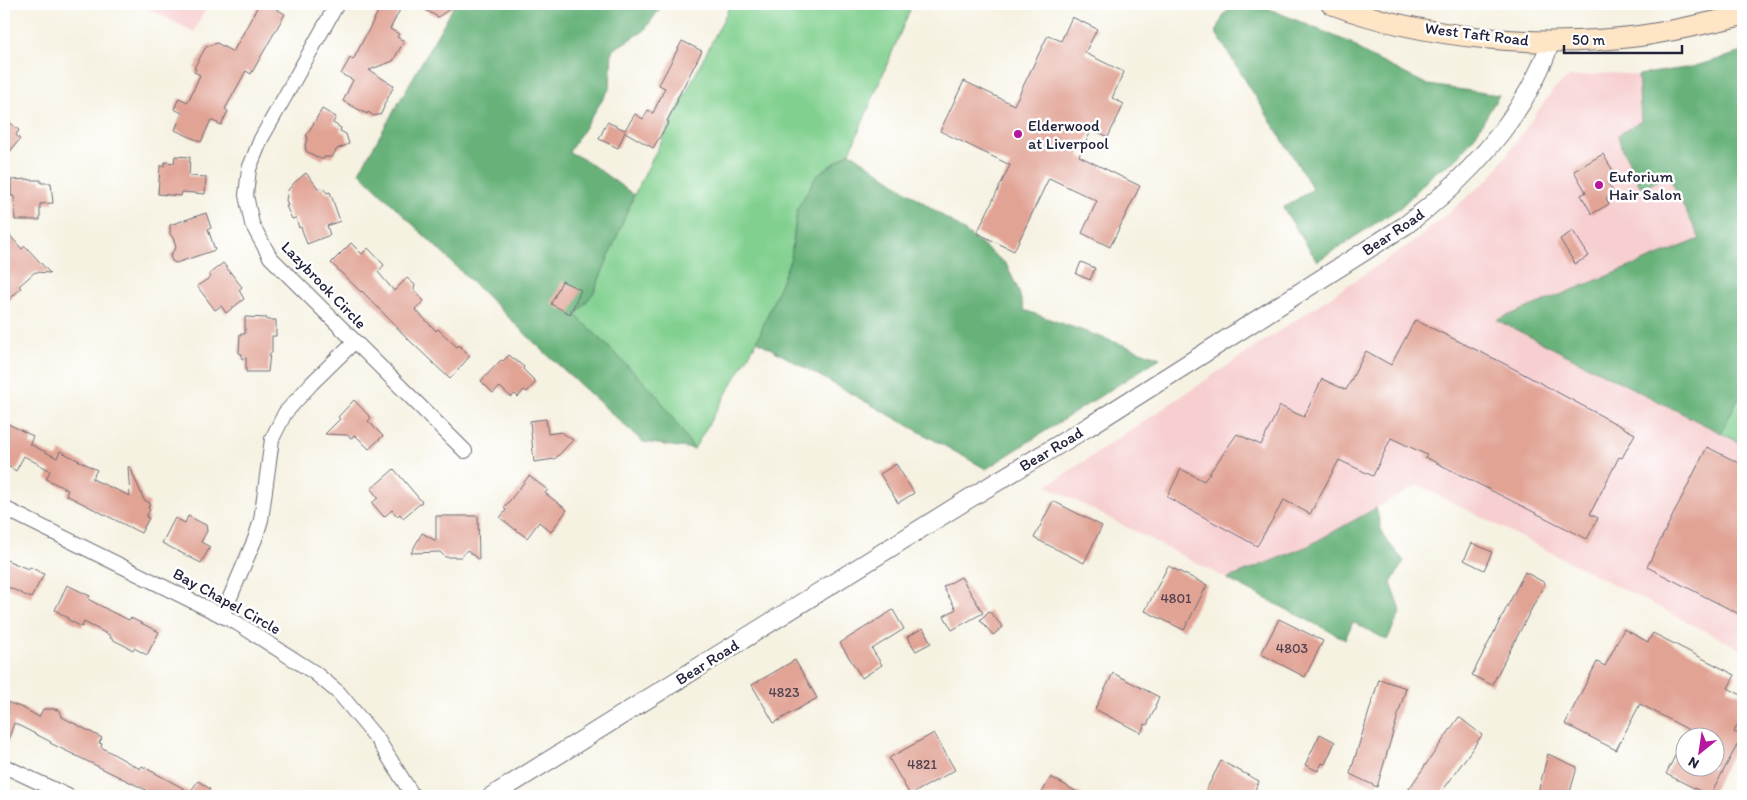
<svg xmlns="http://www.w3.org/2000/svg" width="1747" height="800" font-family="Itim,sans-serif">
<rect width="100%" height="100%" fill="#fff"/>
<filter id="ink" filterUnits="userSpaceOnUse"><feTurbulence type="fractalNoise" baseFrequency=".02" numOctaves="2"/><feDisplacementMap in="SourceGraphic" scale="10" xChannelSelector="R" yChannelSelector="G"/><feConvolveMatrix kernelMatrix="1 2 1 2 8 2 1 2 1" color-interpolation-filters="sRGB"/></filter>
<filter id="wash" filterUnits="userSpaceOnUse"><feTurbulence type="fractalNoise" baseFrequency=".0096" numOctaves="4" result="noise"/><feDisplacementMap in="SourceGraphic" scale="20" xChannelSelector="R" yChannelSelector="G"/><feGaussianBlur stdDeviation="1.12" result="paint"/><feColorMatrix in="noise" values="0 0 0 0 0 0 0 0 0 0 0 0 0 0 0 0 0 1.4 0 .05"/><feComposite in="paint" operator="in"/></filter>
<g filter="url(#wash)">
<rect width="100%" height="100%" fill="#f6f2e2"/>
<!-- built -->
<g fill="#f7cfd0">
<path d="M139 4H208L194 32Z"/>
<path d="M1613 73 1638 75 1641 122 1628 128 1648 186 1668 175 1701 239 1497 320 1743 443V650L1418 485 1308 546 1227 579 1047 486 1420 237 1491 177 1553 90 1569 77Z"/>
</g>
<!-- green -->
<g fill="#81d08f" stroke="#527965">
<path d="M731 4H898L910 10 850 152 817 175 797 209 791 258 757 341 694 449 656 394 576 315 594 292 634 195Z"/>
<path d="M1743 398V444L1721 433 1737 400Z"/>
</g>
<!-- forest -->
<g fill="#68b27a" stroke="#456a5a">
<path d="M455 4H663L644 31 612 50 610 88 569 152 587 161 634 195 594 292 576 315 656 394 694 449 643 442 540 348 359 172Z"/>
<path d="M1236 4 1260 5 1351 43 1367 55 1428 85 1499 95 1476 134 1456 160 1435 172 1401 207 1317 261 1283 208 1313 189 1216 33 1224 14Z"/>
<path d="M1743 52V398L1737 400 1721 433 1497 320 1700 239 1668 175 1648 186H1640L1620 143 1618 135 1641 121 1638 75 1692 67Z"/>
<path d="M850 152 959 227 1006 264 1018 289 1024 310 1160 358 986 469 757 341 791 258 797 209 817 175Z"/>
<path d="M1376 508 1383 536 1404 561 1391 583 1401 611 1387 640 1353 622 1345 639 1227 579 1308 546Z"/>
</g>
<g id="blocks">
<!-- building -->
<g fill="#e1a394">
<path d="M259 4H268L285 14 251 74 246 71 225 109 228 111 221 125 211 120 201 142 175 130 182 113 174 109 179 98 188 102 200 75 194 72 196 69 194 68 206 47 217 43 233 52Z"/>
<path d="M382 4H403L390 29 399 34 397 37 404 41 393 61 369 70 394 86 384 105V107L381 114 374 116 368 112 367 114 343 101 353 80 341 74 350 58 353 60Z"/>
<path d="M415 4H457L438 17Z"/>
<path d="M1072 17 1097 29 1085 53 1124 72 1112 98 1124 104 1108 137 1092 129 1079 156 1140 186 1110 247 1082 233 1097 201 1049 178 1014 251 977 233 1010 165 940 131 964 81 1014 105 1048 35 1061 41Z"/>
<path d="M682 41 702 51 677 99 678 100 667 121 669 122 653 148 625 132 618 148 599 139 607 122 625 130 635 114 643 119 648 110 653 113 665 88 659 85Z"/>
<path d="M322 109 336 117 333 123 341 128 340 131 346 134 349 144 337 149 332 157H324L323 160 306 151 305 145 308 137 306 136Z"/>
<path d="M4 118 19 130 16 135 20 139 4 159Z"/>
<path d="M1603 154 1616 176 1607 182 1614 193 1606 198 1609 204 1592 214 1581 195 1586 192 1574 171Z"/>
<path d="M175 156 190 157 189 176 206 177 205 194 182 192 181 196 158 194 160 166H164L165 162 174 163Z"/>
<path d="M306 173 319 189 322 187 327 193 330 192 340 221 327 226 330 235 307 244 301 227 299 228 296 218 292 219 286 206H288L286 200 288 190 294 183Z"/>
<path d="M29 179V180H41V183H51L53 203 40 204V220H15L14 196H11V180Z"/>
<path d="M206 213 211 228 208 229 215 250 176 263 172 261 170 256 176 247 173 238 170 234V225Z"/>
<path d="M4 229 22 249 25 246 50 273 35 272 19 286 21 288 4 305Z"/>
<path d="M1573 231 1589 256 1575 264 1560 239Z"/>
<path d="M351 243 362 254 368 248 384 265 378 272 394 291 407 278 415 285 414 290 424 301 415 309 436 331 438 329 457 347 459 345 470 356 450 379 408 339 362 291 361 292 331 263Z"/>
<path d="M1081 262 1095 268 1090 280 1076 274Z"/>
<path d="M223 263 242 287 239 290 244 299 226 313 221 306 215 310 197 286 211 277 209 274Z"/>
<path d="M562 281 581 290 570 314 551 304Z"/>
<path d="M245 317 267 318V320H276V336H272V353H270L268 372H246V358L242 359V354L239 353 240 334H245Z"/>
<path d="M1415 320 1505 364 1635 434 1622 458 1619 457 1590 514 1598 518 1587 539 1425 457 1427 455 1391 438 1373 476 1339 460 1310 514 1284 500 1257 546 1167 497 1181 469 1204 481 1237 434 1261 445 1280 406 1304 417 1322 379 1346 390 1366 351 1391 365Z"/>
<path d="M509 355 524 367 523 369 536 382 527 392 524 390 518 397 515 394 511 397 500 387 493 393 481 381 501 360 503 361Z"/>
<path d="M354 400 371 418 368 421 383 436 369 449 355 435 351 438 347 435 325 434 340 419 338 417Z"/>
<path d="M546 419 548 434 561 432 573 440 555 459 534 462 530 421Z"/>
<path d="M8 424 33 436 30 444 57 458 60 451 97 470 92 479 130 496 128 467H130L144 500 150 503 148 508 150 510 146 517 149 518 141 533 66 495 68 490 46 479 50 471 49 470 24 456 16 471 4 464V433Z"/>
<path d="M1707 447 1743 465V616L1647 567Z"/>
<path d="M896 464 914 493 898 503 880 474Z"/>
<path d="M394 469 422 502 403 518 400 514 397 516 392 510 384 517 372 503 378 498 371 489Z"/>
<path d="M529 476 548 490 545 493 567 510 551 532 539 522 527 538 500 518 506 510 504 508Z"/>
<path d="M1053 501 1102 526 1084 563 1034 538Z"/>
<path d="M188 516 206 525 207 531 201 542 210 547 201 563 162 543 175 518 185 523Z"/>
<path d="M436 516H478L479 560 467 550 461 557H445L440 552 411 553 422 533 436 541Z"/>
<path d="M1472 543 1492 552 1484 570 1464 560Z"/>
<path d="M4 559 28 569 30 567 44 574 31 598 4 585Z"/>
<path d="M1168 566 1207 585 1184 630 1145 611Z"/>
<path d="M1525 572 1545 583 1492 685 1472 675Z"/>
<path d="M961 577 983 613 952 630 944 616 956 609 943 587Z"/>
<path d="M67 585 90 596 88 599 110 611 129 620 131 618 159 632 147 655 134 648 133 650 110 638 111 636 84 622 82 627 67 619 68 618 55 610Z"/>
<path d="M893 610 904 629 872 649 882 665 862 678 840 643Z"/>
<path d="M989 611 1003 627 993 635 980 620Z"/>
<path d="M1279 619 1323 641 1305 677 1261 654Z"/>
<path d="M923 628 931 643 916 651 907 637Z"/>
<path d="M1624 629 1648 642 1653 633 1735 675 1728 688 1743 696V714L1734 732 1742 736 1710 796 1666 774 1684 738V768H1714V738H1685L1689 730 1640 704 1616 750 1565 724 1597 662 1605 666Z"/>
<path d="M795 660 817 698 774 723 752 685Z"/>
<path d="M1113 673 1159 697 1155 706 1156 707 1147 725 1145 724 1141 733 1095 709Z"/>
<path d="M1379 679 1406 688 1377 787 1350 774Z"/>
<path d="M4 701 23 708 39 717 43 709H55L60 711 62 717 102 738 99 743 102 744 101 747 140 769 142 766 190 792 198 781 210 789 205 796H153L145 792 146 790 50 743 51 742 14 723 6 747 4 746Z"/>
<path d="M1459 717 1482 735 1439 796H1404Z"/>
<path d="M934 733 955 770 910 795 889 758Z"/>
<path d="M1320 734 1335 742 1325 764 1322 763 1318 771 1305 765Z"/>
<path d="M1548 754 1577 767 1569 796H1537Z"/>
<path d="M1221 761 1259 781 1252 796H1203Z"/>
<path d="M1051 777 1084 796H1040Z"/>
</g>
</g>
</g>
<g filter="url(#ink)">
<use href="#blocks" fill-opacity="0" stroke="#6c6b75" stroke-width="1"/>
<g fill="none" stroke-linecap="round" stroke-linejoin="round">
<!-- minor casing -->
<g stroke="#6c6b75" stroke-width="16">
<g id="minor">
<path d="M337 4 261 139 249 169 246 195 252 224 270 257 465 451"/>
<path d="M4 508 237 623 315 673 339 693 378 740 413 796"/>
<path d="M222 616 255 539 261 520 272 439 285 413 312 383 354 342"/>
<path d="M4 766 68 796"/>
</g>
</g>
<!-- tertiary casing -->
<g stroke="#6c6b75" stroke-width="20">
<path id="tertiary" d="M492 796 970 498 1088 427 1406 225C1469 177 1525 117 1551 41"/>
</g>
<!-- secondary casing -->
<g stroke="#6c6b75" stroke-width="22">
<path id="secondary" d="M1331 4C1426 39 1539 49 1639 36 1674 31 1709 23 1743 15"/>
</g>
<!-- minor -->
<use href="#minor" stroke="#fff" stroke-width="14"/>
<!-- tertiary -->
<use href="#tertiary" stroke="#fff" stroke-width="18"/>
<!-- secondary -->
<use href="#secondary" stroke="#fde5c5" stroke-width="20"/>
</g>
</g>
<!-- markers -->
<g fill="#b5179e" stroke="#fff" stroke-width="2">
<circle cx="1018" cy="134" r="5"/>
<circle cx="1599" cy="185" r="5"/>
</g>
<g text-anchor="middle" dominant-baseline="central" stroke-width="5" stroke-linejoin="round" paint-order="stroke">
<!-- number labels -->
<g font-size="14" fill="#524251">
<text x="1176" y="598">4801</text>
<text x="1292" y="648">4803</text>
<text x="784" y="692">4823</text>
<text x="922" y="764">4821</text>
</g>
<!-- street labels -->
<g font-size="16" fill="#22223b" stroke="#fff">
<text transform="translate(1477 34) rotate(7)">West Taft Road</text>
<text transform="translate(1393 232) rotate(-34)">Bear Road</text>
<text transform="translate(324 285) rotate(46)">Lazybrook Circle</text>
<text transform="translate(1051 449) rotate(-31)">Bear Road</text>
<text transform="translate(227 601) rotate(29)">Bay Chapel Circle</text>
<text transform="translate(707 662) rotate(-32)">Bear Road</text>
</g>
<!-- poi labels -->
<g font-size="16" fill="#22223b" stroke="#fff" text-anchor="start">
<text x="1028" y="125">Elderwood<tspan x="1028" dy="18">at Liverpool</tspan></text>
<text x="1609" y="176">Euforium<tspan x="1609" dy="18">Hair Salon</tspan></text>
</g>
</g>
<!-- margin -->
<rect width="1747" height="800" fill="none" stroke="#fff" stroke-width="20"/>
<!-- north arrow -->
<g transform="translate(1700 752) rotate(210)"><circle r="24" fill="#ffffff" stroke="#a7a7b1"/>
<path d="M0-4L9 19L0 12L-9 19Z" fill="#b5179e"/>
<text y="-8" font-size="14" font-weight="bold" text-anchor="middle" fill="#22223b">N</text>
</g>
<!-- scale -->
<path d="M1564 45v8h118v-8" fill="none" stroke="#22223b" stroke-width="2.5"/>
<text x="1572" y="45" font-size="15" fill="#22223b" stroke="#ffffff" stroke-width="4" paint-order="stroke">50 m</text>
</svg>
